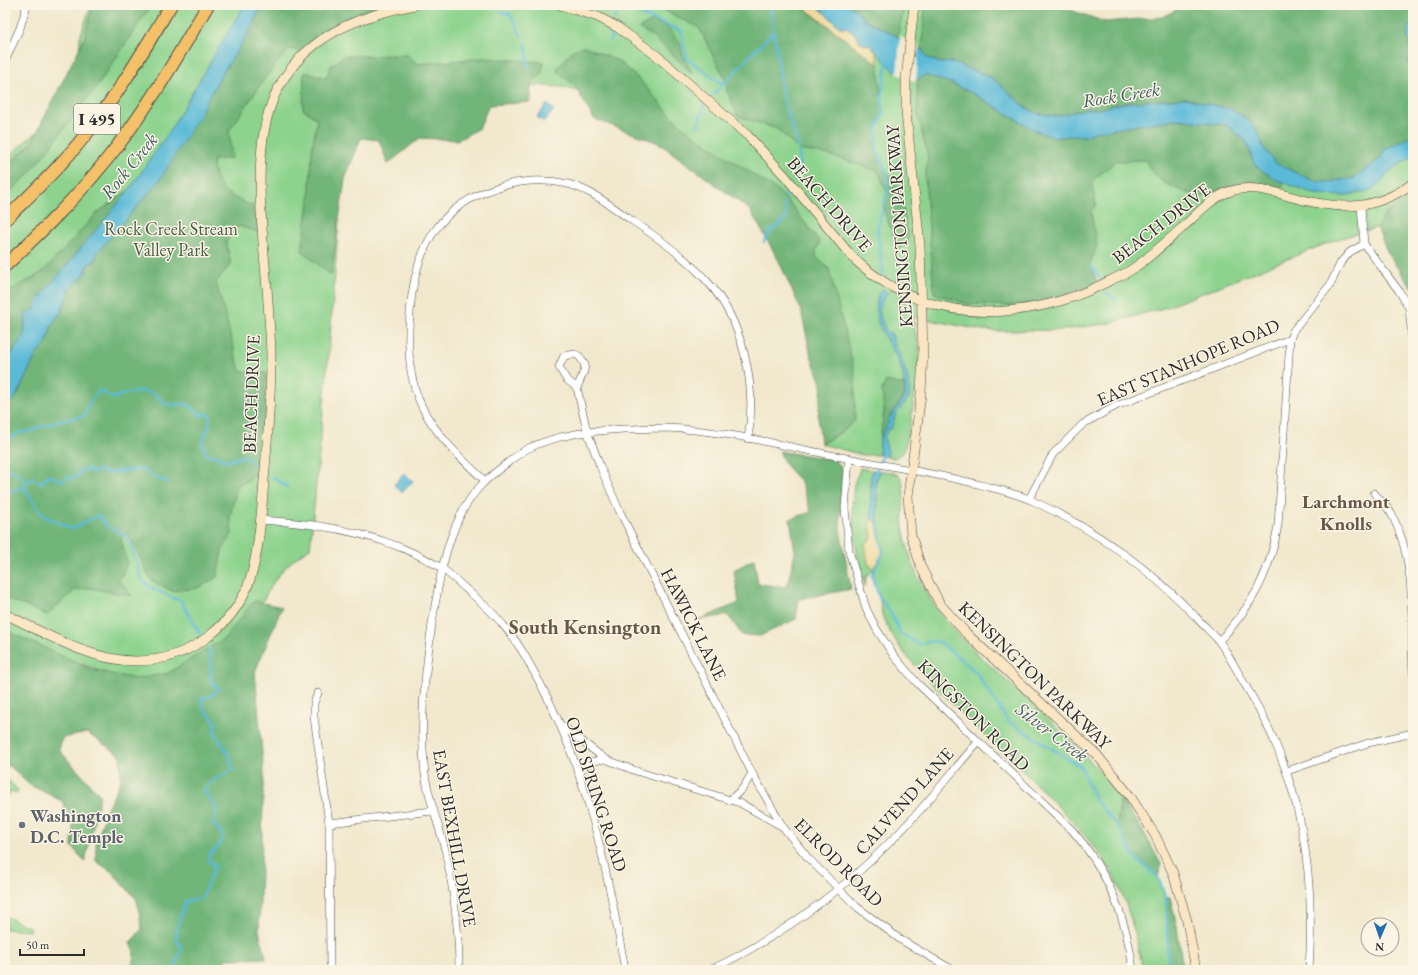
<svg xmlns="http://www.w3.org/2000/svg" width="1418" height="975" font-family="'EB Garamond',serif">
<rect width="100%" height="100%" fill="#fcf5e5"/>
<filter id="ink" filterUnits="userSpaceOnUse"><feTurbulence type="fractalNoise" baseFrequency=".025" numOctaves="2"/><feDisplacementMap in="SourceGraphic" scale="8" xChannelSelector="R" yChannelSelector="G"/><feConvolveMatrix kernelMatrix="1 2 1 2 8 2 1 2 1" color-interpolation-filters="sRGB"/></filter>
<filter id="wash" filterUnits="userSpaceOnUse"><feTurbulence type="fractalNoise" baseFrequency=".012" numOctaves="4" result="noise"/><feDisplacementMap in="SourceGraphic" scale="16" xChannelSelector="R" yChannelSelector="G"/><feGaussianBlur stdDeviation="0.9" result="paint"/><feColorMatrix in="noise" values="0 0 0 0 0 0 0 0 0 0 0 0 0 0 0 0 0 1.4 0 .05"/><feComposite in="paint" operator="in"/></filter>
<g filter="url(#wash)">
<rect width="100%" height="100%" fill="#f1e8cd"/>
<!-- green -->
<g fill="#8dd38e" stroke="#5c7f5c">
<path d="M91 5H1042L1094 34 1413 5V217L1338 239 1167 307 1110 323 1063 330 998 331 982 330 914 317 915 332 919 345 920 360 910 427 903 453 894 458 887 457 888 451H879V455H863L821 444 840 433 810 283 734 189 580 92 561 87 532 85 438 87 358 135 342 180 329 350 310 548C263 576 255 621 239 669L145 689 5 633V159L79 95 80 37Z"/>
<path d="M860 468 873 470C869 482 872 486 871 498 871 507 870 511 873 520L870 521 872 538 865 544 868 563 873 569 883 553 878 522 876 480 881 471C887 471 897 472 901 478 906 486 902 514 903 526 907 549 914 574 927 594 950 631 984 660 1016 689 1053 723 1090 757 1121 797L1117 825 1134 857 1158 877 1166 898 1168 970H1143C1134 927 1124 883 1095 848 1052 795 999 750 950 702 926 677 898 652 884 620 881 613 881 604 879 596 877 588 871 579 873 570L866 577 865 586C856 553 849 518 854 485 855 479 859 474 860 468Z"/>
<path d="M5 777 19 791 14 793 12 791 6 798Z"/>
<path d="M5 916 31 928 30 931 5 929Z"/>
</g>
<!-- forest -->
<g fill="#72b579" stroke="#4e7052">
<path d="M93 5H151L99 84 28 175 5 196V167L31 144 84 39Z"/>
<path d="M262 5H385L348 18 316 38 300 51 289 49C266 74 249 103 229 131L232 158 213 160C213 192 232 197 258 208V232L238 226 226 242 231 264 216 282 240 371 266 373 264 444 260 474 237 486 230 517 232 534 222 551 217 577 198 588 172 591 151 580 128 533 121 538 127 564 119 581 133 596 89 588 75 590 47 615 5 598V409L17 395 36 355 46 344 52 324 61 312 71 287 85 274 88 264 95 261 97 253 196 121 220 77 248 34Z"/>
<path d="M654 5H799L878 64 883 113 877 129 876 147 887 173 899 187 909 241 899 250 884 211 887 193 878 171 825 154 799 150 777 129 738 116 727 91 726 81 699 28Z"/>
<path d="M848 5H905L897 37 864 19 856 10Z"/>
<path d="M925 5H1056L1105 22 1162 17 1186 5H1413V25L1410 26C1405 36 1410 41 1410 51 1410 59 1406 64 1413 69V135L1385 149 1381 158 1354 178 1327 182 1314 181 1275 163 1263 147 1260 136 1185 98 1123 103 1099 109H1085L1058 116 1038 114 1025 107 992 78 951 62 941 63 927 58 922 50Z"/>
<path d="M653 21 667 27 680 42 683 55 693 74 653 37 639 28Z"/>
<path d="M584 46 618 61 638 78 675 120 695 136 778 191 788 201 820 242 816 251V257L829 269 855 373V421L846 429 821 444 818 416 822 386 811 356 801 310 778 259 750 210 659 143 594 119 574 85 556 70 573 50Z"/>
<path d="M407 55 418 64 483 58 544 62 541 75 531 84V102L489 105 479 128 458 140 420 138 388 164 379 140 361 138 345 179 331 275 302 251 309 202 312 149 317 119 303 109 304 72 326 78 331 66 344 56Z"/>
<path d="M925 75 951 83 974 94 1034 130 1055 138 1075 135 1085 136 1095 132 1178 119 1226 125 1246 141 1253 161 1277 180 1285 183 1282 188 1254 183 1224 188 1202 197C1179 190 1155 185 1146 160L1116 161 1092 181 1096 205 1091 211 1097 246 1090 264 1097 284 1044 302 1011 306 968 304 934 293 925 177 928 157 918 115 917 80Z"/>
<path d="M129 190 35 309 26 313 24 334 5 365V294L44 271 98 212Z"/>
<path d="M1413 191V287H1411L1389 256 1377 227 1385 214Z"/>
<path d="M886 381 904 385 905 394 888 420V423L880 439 884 411 882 390Z"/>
<path d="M779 451 835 460 842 469 840 529 851 589 799 599 796 619 760 636 742 635 728 615 698 620 739 603 734 570 754 559 758 584 787 587 795 552 790 519 811 512 801 482 786 466Z"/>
<path d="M254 601 282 607 255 672 264 774 259 931 266 958 225 959 222 970H132L134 952 130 943 142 929 137 900 112 872 96 861V842L107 809 121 780 120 755 87 733 62 738 59 750 100 795 85 862 72 846 73 824 62 801 28 784 10 766H5V630L93 670 136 679 168 673 225 638Z"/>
<path d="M1121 797 1146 836 1161 864 1158 877 1134 857 1117 825Z"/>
<path d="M1170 897 1177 926 1183 970H1168L1166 898Z"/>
</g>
<!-- sand -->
<g fill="#eeda9e" stroke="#8c8264">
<path d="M804 5H816L840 27H846L855 34 862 44 870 45 876 53 878 64 802 6Z"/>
<path d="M870 520H873L877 524 883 553 873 569 868 563 865 544 872 538Z"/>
</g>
<!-- water -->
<g fill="#5abad8" stroke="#427282">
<path d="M244 5H262L248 34 220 77 196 121 159 181 97 253 95 261 88 264 85 274 71 287 61 312 52 324 46 344 36 355 17 395 5 409V365L24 334 26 313 35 309 37 301 129 190 169 132Z"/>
<path d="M816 5H848L856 10 864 19 922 50 927 58 941 63 951 62 992 78 1025 107 1038 114 1058 116 1085 109H1099L1123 103 1185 98 1231 109 1250 121 1260 136 1263 147 1275 163 1314 181 1327 182 1354 178 1381 158 1385 149 1413 135V156L1388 172 1381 182 1371 191 1343 196 1315 194 1277 180 1258 168 1253 161 1246 141 1226 125 1178 119 1095 132 1085 136 1075 135 1055 138 1034 130 974 94 951 83 925 75 917 80 894 71 870 45 862 44 855 34 846 27H840Z"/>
<path d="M1413 25V69C1406 64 1410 58 1410 51 1410 41 1405 36 1410 26Z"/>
<path d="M547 104 554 110 544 122 537 117Z"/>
<path d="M881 288 888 293C874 309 880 314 886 332L891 333C895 350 915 381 908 399 905 404 899 409 896 414 894 418 893 424 891 429H888L884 438 888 451 887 457 879 455 880 439 888 423V420C892 413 902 403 905 395 906 391 904 386 904 382 901 345 862 327 881 288Z"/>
<path d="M873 470 881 471 876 480 878 522 873 520C870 511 871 507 871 498 872 486 869 482 873 470Z"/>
<path d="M404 473 413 481 402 493 394 485Z"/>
</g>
<!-- pier -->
<path fill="#f1e8cd" d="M900 36 919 46 916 82 897 74Z"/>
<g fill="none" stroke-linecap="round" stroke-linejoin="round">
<!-- stream -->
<g stroke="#5abad8" stroke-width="2.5">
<path d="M770 5 783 97 799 150 800 163 795 174"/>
<path d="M501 12 510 14 522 36"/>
<path d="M615 19 617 12 623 7 681 31 687 59 723 84"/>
<path d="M610 40 613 32"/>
<path d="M526 43 529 69"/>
<path d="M713 95 773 32"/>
<path d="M697 127 704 105"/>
<path d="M786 196 788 191"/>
<path d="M764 242 771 231 787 218 785 202"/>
<path d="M1091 265 1101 280"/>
<path d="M884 278 877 230 887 193V173L876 147 877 129 883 113 882 95 887 61"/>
<path d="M1106 292 1118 301"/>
<path d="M5 442 20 432C31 434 38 425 50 425L51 423 57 422 59 419 63 421 85 415 89 404 99 390 113 398C137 389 149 386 167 405L188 404 202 416 205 413 210 415 209 426 202 443 205 453 228 461 244 456 257 465"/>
<path d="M5 467 21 476 26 484 32 478 41 483 49 475 61 481 68 477 76 478 81 470 84 471 88 468 92 473 99 470 106 473 142 469 153 477 168 482"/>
<path d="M875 472 884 453"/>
<path d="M273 477 287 487"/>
<path d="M5 485 9 492 24 487 42 515 73 529 98 515 106 525 126 536 136 559 140 577 148 586 172 598 180 600 200 634"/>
<path d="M876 519 883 553 872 575 879 597 892 615 900 633 920 645 928 641 940 642 976 672 1008 721 1081 767 1095 800 1117 825 1134 857 1158 877 1166 898 1168 970"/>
<path d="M174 970 182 948 176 939 179 921 186 901 201 899 215 866 209 861 208 855C216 850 222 844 223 834L213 824 217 810 204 790 212 781 233 770 229 755 214 732C219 717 210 719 204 709 203 707 202 702 201 699L211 696 219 689 211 681C212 670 210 660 210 648"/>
</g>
</g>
</g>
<g filter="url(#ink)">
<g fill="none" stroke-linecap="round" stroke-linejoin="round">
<!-- street casing -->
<g stroke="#494743" stroke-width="8">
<g id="street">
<path d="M5 61 20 28 27 5"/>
<path d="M1364 244 1399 291 1409 308 1413 348"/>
<path d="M577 388 566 379 559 367 564 356 575 354 579 356 585 365 584 371 577 388 587 431 600 466 619 510 752 773 783 827"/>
<path d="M849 459 845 508 849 551 866 608 877 630 894 656 918 684 1072 830C1107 870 1127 918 1133 970"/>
<path d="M484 480C425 425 403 397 410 313 412 283 418 254 436 229 464 191 522 173 568 184 591 190 611 206 631 220 659 238 684 256 706 280 744 321 757 386 748 439"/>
<path d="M1374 493C1380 500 1388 507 1392 515 1418 565 1410 619 1413 674"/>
<path d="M1029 499 1053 454 1083 424 1116 406 1290 339 1293 331 1330 285 1341 262 1350 252 1364 244 1361 207"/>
<path d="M260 520C322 523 386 534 440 567 449 573 458 582 467 590 480 601 493 612 504 626 519 643 529 663 540 683 587 771 608 872 625 970"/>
<path d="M1219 641C1252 607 1270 573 1278 525L1290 339"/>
<path d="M318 693 314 703V717L329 823 330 970"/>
<path d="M561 725 605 759 636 771 740 803 783 827 808 858 857 907 901 940 953 970"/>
<path d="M1287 771 1368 743 1413 733"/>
<path d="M579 776C584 762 592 761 605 759"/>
<path d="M730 800 743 788 752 773"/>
<path d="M329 823 432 811"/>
<path d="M459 970C459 932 454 892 446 854 440 827 429 802 425 774 419 724 425 674 432 624 438 586 444 547 462 512 474 490 487 478 506 464 513 459 519 453 527 449 557 434 590 431 624 429 638 429 652 428 665 428 726 430 787 447 846 458 893 467 939 474 985 486 1001 490 1018 494 1033 501 1094 529 1148 567 1195 616 1202 624 1211 632 1218 640 1228 653 1236 669 1244 683 1300 774 1316 865 1309 970"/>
<path d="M710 970C778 938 841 892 894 838 924 808 950 774 978 742"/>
</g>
</g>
<!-- secondary casing -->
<g stroke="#494743" stroke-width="10">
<g id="secondary">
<path d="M560 5 598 17 617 27 656 55 748 136 785 176 852 257C871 275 898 293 923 301 983 322 1054 310 1109 281 1118 277 1127 273 1134 268 1151 256 1166 242 1182 228 1196 215 1210 199 1228 192 1249 184 1272 191 1292 197 1337 210 1374 212 1413 183"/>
<path d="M914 5 906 79V112L920 246 923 352 921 394 908 496 911 535 921 567 940 604 967 634 1097 755 1130 796 1155 835 1173 873 1187 921 1196 970"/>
<path d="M5 614C45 633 88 660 134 661 190 662 240 623 253 569 261 536 262 502 265 469 268 432 271 396 271 359 271 340 269 321 268 302 264 238 247 142 280 85 308 35 361 15 415 5"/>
</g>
</g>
<!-- highway casing -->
<g stroke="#494743" stroke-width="14">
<g id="highway">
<path d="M5 220C33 192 63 164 87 133 119 93 145 48 171 5"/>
<path d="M5 266C41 232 77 197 108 158 147 110 177 57 208 5"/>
</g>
</g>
<!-- street -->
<use href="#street" stroke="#fff" stroke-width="7"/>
<!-- secondary -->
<use href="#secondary" stroke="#fbe6c4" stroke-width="9"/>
<!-- highway -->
<use href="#highway" stroke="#f4c16b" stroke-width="12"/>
</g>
</g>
<!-- markers -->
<circle fill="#6b7280" stroke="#fcf5e5" stroke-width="1.5" cx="22" cy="825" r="4"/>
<g text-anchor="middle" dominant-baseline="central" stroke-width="3" stroke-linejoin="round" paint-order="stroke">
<!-- shield labels -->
<rect fill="#fcf5e5" stroke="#6a6863" stroke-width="1" x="74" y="104" width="46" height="30" rx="3"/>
<g font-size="17" font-weight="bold" fill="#2b2b2b">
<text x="97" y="119">I 495</text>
</g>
<!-- street labels -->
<g font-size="18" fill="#2b2b2b" stroke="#fcf5e5">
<text transform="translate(830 204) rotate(49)">BEACH DRIVE</text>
<text transform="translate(1161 223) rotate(-38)">BEACH DRIVE</text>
<text transform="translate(899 226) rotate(-94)">KENSINGTON PARKWAY</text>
<text transform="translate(1188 362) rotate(-23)">EAST STANHOPE ROAD</text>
<text transform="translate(251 394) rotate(-88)">BEACH DRIVE</text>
<text transform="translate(694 624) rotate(63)">HAWICK LANE</text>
<text transform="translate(1035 675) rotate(44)">KENSINGTON PARKWAY</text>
<text transform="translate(974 715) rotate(45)">KINGSTON ROAD</text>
<text transform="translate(597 794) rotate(72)">OLD SPRING ROAD</text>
<text transform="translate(904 801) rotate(-48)">CALVEND LANE</text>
<text transform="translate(455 838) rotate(80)">EAST BEXHILL DRIVE</text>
<text transform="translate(839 862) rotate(45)">ELROD ROAD</text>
</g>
<!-- park labels -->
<g font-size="18" fill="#485d49" stroke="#fcf5e5">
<text x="171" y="228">Rock Creek Stream<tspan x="171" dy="21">Valley Park</tspan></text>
</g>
<!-- worship labels -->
<g font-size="18" font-weight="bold" fill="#5b616d" stroke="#fcf5e5" text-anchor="start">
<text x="30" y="815">Washington<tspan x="30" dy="21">D.C. Temple</tspan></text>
</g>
<!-- water labels -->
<g font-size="19" font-style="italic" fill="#3b5d68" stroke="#fcf5e5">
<text transform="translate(1121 95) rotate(-9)">Rock Creek</text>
<text transform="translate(129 166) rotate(-51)">Rock Creek</text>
<text transform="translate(1052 732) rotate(37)">Silver Creek</text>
</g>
<!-- neighbourhood labels -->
<g font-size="19" font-weight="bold" fill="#6a5748" stroke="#fcf5e5">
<text x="1346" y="501">Larchmont<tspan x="1346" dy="22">Knolls</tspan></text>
</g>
<!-- quarter labels -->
<g font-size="20" font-weight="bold" fill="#6a5748" stroke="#fcf5e5">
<text x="585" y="627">South Kensington</text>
</g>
</g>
<!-- margin -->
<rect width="1418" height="975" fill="none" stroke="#fcf5e5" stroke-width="20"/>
<!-- north arrow -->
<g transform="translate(1380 937) rotate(182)"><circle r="19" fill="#fcf5e5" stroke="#a8a49b"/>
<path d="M0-3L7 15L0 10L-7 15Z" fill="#1f6fb2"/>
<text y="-6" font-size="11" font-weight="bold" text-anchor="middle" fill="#2b2b2b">N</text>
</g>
<!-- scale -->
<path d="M20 949v6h64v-6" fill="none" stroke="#2b2b2b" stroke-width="2"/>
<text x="26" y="949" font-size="12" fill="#2b2b2b" stroke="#fcf5e5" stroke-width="3" paint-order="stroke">50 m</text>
</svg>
